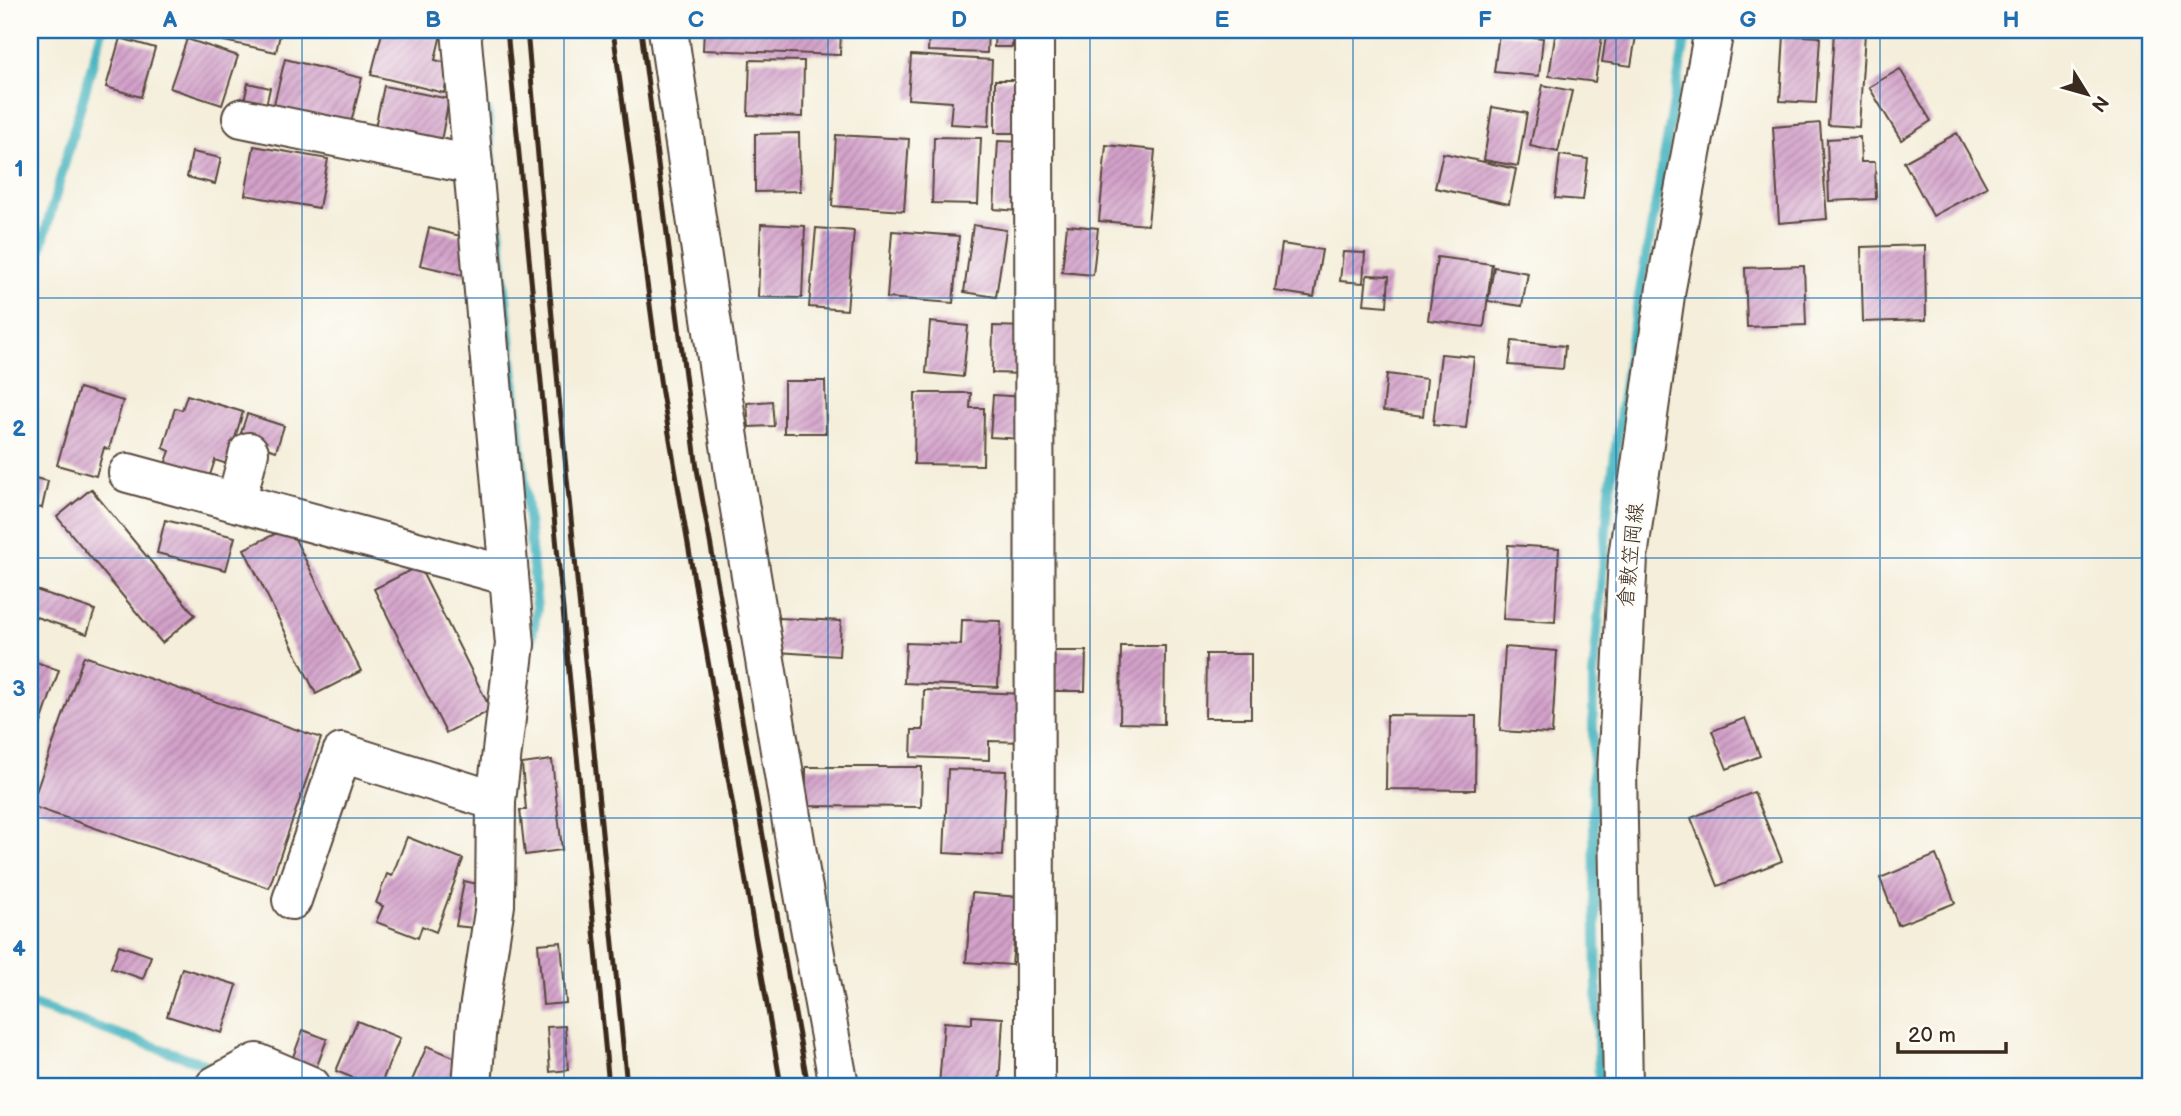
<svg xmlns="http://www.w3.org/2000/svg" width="2181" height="1116" font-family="'Balsamiq Sans','Klee One',sans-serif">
<defs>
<pattern id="building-hatch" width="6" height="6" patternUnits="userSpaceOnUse" patternTransform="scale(1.75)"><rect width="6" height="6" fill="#d3a1ca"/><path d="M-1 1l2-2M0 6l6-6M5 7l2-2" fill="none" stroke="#ac83a3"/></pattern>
</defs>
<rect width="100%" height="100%" fill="#fdfcf7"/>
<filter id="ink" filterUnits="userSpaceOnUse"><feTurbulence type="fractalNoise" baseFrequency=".0143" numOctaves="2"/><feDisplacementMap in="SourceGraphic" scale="14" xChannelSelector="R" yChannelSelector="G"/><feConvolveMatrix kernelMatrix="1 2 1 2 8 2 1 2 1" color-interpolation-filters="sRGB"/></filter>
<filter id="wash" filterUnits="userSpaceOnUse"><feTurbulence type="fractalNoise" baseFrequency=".00686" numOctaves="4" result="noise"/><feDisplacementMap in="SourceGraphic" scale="28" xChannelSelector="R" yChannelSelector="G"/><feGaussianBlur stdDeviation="1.57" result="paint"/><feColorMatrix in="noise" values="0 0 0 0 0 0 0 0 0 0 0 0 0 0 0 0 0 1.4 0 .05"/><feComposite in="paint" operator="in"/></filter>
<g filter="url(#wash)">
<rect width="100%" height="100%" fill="#f4eeda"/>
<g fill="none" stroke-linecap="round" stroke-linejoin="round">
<!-- stream -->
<g stroke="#43b2be" stroke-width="10">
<path d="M487 111 537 608 531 642"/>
<path d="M30 287 102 30"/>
<path d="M30 1004 222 1070"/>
<path d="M1599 1086 1593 776V678L1609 498 1629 352 1687 30"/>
</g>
</g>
<g id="blocks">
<!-- building -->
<g fill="url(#building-hatch)">
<path d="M227 30H281L276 52 224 41Z"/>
<path d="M374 30H442L435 60 451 64 444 93 371 75 382 33Z"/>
<path d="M704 30H841L840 55 703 50Z"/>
<path d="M929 30H988L987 53 928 51Z"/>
<path d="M995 30H1013L1012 47H994Z"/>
<path d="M1556 30H1603L1595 82 1549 76Z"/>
<path d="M1607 30H1637L1631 66 1602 62Z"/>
<path d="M1834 31 1865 33 1859 127 1828 125Z"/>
<path d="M1499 33 1543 38 1539 76 1494 72Z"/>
<path d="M1784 35 1820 37 1816 103 1780 101Z"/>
<path d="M120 38 155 48 141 97 106 87Z"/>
<path d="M187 39 238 56 222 105 170 88Z"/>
<path d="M911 55 992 60 989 126 950 124 952 102 908 99Z"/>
<path d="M285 59 362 78 349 131 272 112Z"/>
<path d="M750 60 804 61 803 117 748 115Z"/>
<path d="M1900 69 1931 121 1901 140 1869 87Z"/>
<rect x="995" y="80" width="28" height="53"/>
<path d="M248 83 270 88 265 110 243 106Z"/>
<path d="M1543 85 1572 91 1558 152 1530 146Z"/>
<path d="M384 86 449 99 440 146 374 132Z"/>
<path d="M1492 107 1527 113 1518 166 1484 160Z"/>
<path d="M1820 123 1827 219 1779 223 1773 127Z"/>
<path d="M799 133 800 191 755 192V134Z"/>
<path d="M1957 133 1987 187 1933 216 1904 162Z"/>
<path d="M836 135 909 139 904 211 832 206Z"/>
<path d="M934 137 981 138 978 204 932 203Z"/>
<path d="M1860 137 1861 162H1875L1876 199 1829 201 1827 139Z"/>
<path d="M998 141 1022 142 1018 211 994 209Z"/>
<path d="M1106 145 1155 150 1148 225 1099 221Z"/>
<path d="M254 146 328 159 319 208 245 195Z"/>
<path d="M192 152 221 158 215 184 187 177Z"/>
<path d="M1443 153 1516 169 1509 204 1435 188Z"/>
<path d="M1560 155 1588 159 1583 200 1555 198Z"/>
<path d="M761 224 805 226 802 298 758 297Z"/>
<path d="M973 225 1006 230 996 297 964 292Z"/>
<path d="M1067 225 1098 228 1093 275 1062 272Z"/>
<path d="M429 228 464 237 466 276 420 265Z"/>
<path d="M816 228 854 231 847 310 809 307Z"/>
<path d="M892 231 959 236 953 303 887 298Z"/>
<path d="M1282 244 1322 250 1314 297 1275 291Z"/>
<path d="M1925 245 1926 320 1863 322 1861 247Z"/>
<path d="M1343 252 1365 253 1363 283 1340 281Z"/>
<path d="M1437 257 1492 264 1484 327 1428 320Z"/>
<path d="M1804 266 1806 325 1747 327 1745 268Z"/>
<path d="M1494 267 1528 273 1522 306 1488 301Z"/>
<path d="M1367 275 1389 276 1387 306 1364 304Z"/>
<path d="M930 322 968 326 963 377 926 373Z"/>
<path d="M993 326 1026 327 1024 374 992 373Z"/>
<path d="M1512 341 1565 346 1563 369 1509 365Z"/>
<path d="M1441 354 1474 357 1466 428 1433 425Z"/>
<path d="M1387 374 1427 379 1423 416 1383 411Z"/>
<path d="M784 381H825L826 433H784Z"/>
<path d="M79 388 123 401 109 449 104 448 96 476 57 465Z"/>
<path d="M915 393H971L970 408H984L983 465 914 464Z"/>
<path d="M187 395 243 412 227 464 215 460 208 481 164 467 170 451 163 448 175 408 182 410Z"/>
<path d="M993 395 1026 397 1023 439 990 437Z"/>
<path d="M772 401 774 426 749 427 747 403Z"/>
<path d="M247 414 284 426 276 451 239 439Z"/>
<path d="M30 477 48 481 42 508 30 506Z"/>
<path d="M91 489 195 615 162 643 57 517Z"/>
<path d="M165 520 235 537 226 570 157 553Z"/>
<path d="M289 527 361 671 316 694 244 549Z"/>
<path d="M1508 545 1559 548 1555 622 1503 619Z"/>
<path d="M419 566 491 710 446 733 374 589Z"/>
<path d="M30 588 95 610 87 634 30 615Z"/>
<path d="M779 618 841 621 839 656 777 652Z"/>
<path d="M962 620 1001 621 998 687 904 683 906 643 961 645Z"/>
<path d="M1121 646H1165L1164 724 1120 723Z"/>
<path d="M1505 647 1557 651 1552 734 1500 731Z"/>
<path d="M1052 651H1086L1085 691H1052Z"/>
<path d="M1206 654H1251V718H1205Z"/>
<path d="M84 656 321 738 269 888 31 806Z"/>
<path d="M30 660 59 670 33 746 30 745Z"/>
<path d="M924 690 1029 694 1027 742 989 741V760L911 757 912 730H923Z"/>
<path d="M1387 715 1476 716 1475 790 1386 789Z"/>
<path d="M1745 718 1760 756 1727 769 1712 731Z"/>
<path d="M552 760 562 850 525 855 520 810H526L522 764Z"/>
<path d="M806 767H922L921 807 806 806Z"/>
<path d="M948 769 1006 771 1002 856 944 853Z"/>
<path d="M1754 792 1782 861 1718 886 1691 818Z"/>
<path d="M407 837 463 859 436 932 422 926 418 938 376 922 383 906 376 903 387 874 392 876Z"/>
<path d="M1936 855 1955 903 1898 925 1880 878Z"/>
<path d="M464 881 482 885 474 928 456 926Z"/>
<path d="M972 893 1018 897 1012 965 966 962Z"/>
<path d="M561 942 566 1003 543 1005 538 944Z"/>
<path d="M119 945 151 956 143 979 111 968Z"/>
<path d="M182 968 237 985 222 1033 167 1016Z"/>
<path d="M972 1016 1003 1018 999 1086H939L944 1022 972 1024Z"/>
<path d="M357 1021 400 1038 380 1086H373L336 1071Z"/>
<path d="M565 1026 568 1070 550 1072 547 1027Z"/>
<path d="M303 1030 327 1039 314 1074 290 1065Z"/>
<path d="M427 1046 466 1062 461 1086 410 1085Z"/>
</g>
</g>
</g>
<g filter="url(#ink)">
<use href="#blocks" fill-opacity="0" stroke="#57473a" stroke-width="2"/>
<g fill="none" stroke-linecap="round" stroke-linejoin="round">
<!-- street casing -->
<g stroke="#57473a" stroke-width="42">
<g id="street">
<path d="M461 30 515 644 496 801 495 905 477 1023 472 1086"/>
<path d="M668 30 736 485 802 883 839 1086"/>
<path d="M1034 30 1035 1086"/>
<path d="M242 118 473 165"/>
<path d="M128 473 509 576"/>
<path d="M236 502 249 452"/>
<path d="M292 900 342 753 496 801"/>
<path d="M215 1086 257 1063 311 1086"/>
</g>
</g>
<!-- primary casing -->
<g stroke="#57473a" stroke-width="42">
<path id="primary" d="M1623 1086 1617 772 1628 557 1666 288 1714 30"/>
</g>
<!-- street -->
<use href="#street" stroke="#fff" stroke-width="38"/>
<!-- primary -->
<use href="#primary" stroke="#fff" stroke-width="38"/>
<!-- rail -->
<g stroke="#3b2a1e" stroke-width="5">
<path d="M507 30 609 1086"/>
<path d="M527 30 559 397 627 1086"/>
<path d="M613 30 661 387 781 1086"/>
<path d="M641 30 697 469 808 1086"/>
</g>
</g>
</g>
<!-- grid -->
<path fill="none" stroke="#1f6fb2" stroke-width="2" stroke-opacity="0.55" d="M302 30V1086M564 30V1086M828 30V1086M1090 30V1086M1353 30V1086M1616 30V1086M1880 30V1086M30 298H2151M30 558H2151M30 818H2151"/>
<g text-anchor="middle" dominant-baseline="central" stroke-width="5" stroke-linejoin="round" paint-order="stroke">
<!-- street labels -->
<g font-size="21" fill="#3b2a1e" stroke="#fdfcf7">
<text transform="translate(1631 555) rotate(-84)">倉敷笠岡線</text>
</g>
</g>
<!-- margin -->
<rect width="2181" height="1116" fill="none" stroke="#fdfcf7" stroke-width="77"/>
<!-- north arrow -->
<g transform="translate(2087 94) rotate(127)" stroke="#fdfcf7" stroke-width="5" paint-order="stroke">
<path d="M0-5L12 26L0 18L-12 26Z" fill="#3b2a1e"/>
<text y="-10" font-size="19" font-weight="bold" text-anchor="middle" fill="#3b2a1e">N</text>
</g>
<!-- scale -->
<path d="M1898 1042v10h108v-10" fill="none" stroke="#3b2a1e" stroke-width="3.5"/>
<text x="1908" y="1042" font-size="21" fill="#3b2a1e" stroke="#fdfcf7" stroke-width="5" paint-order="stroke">20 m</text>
<rect x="38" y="38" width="2104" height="1040" fill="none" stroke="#1f6fb2" stroke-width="2.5"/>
<g font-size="23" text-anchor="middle" font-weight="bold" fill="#1f6fb2">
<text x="170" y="27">A</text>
<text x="433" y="27">B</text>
<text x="696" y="27">C</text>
<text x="959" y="27">D</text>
<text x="1222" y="27">E</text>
<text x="1485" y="27">F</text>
<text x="1748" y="27">G</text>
<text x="2011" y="27">H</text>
<text x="19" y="176">1</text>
<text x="19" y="436">2</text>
<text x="19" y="696">3</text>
<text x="19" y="956">4</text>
</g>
</svg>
